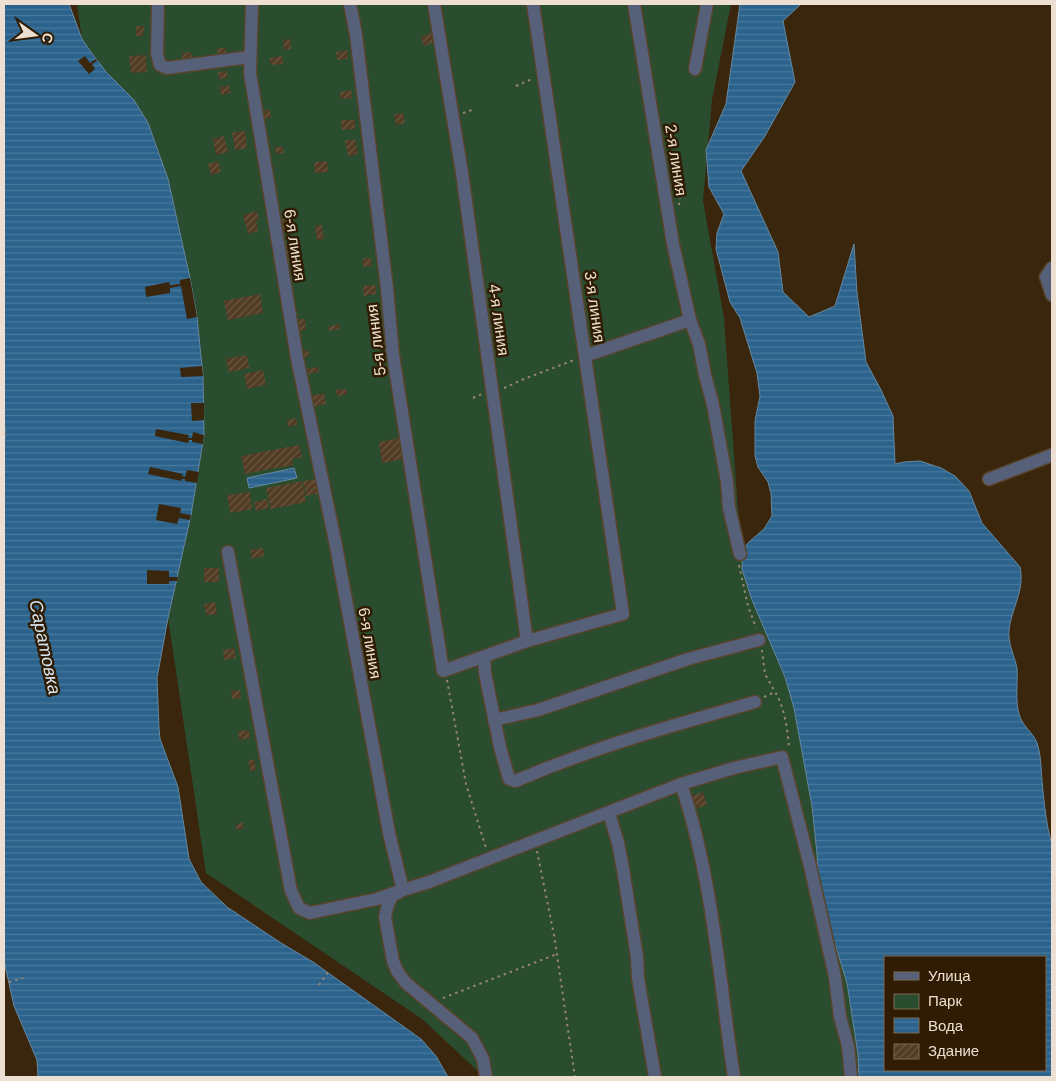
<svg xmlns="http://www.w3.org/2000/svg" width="1056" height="1081" font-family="Helvetica,sans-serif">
<defs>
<pattern id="water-rules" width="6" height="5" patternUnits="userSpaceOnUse" patternTransform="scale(1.25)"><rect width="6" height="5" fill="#2b638d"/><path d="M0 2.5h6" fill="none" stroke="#4a799c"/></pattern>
<pattern id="building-hatch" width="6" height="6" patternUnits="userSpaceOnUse" patternTransform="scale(1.25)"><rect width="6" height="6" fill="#523c23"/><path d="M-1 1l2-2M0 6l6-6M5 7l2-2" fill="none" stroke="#6b5842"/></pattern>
</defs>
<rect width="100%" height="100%" fill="#3a260c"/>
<!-- green -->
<path fill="#2a4c2f" d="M77 4H731L712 100 703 201 724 318 738 510 744 548 742 569 752 600 785 677 794 708 812 806 817 853 818 877 831 931 847 983 858 1054 859 1077H482L481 1074 422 1019 206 873 168 618 191 515 204 435 203 376 197 317 174 204 168 179 156 144 148 123 134 100 107 73 82 39Z"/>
<!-- water -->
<g fill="url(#water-rules)" stroke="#6588a1" fill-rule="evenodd">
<path d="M4 4H69L82 39 93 55 107 73 134 100 148 123 168 179 190 278 197 317 203 376 204 435 191 515 168 618 157 678 159 728 160 739 178 787 189 859 201 882 227 907 281 943 313 962 421 1039 436 1056 448 1077H38L37 1060 14 1006 4 961V441C7 435 6 430 4 424Z"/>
<path d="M740 4H801L783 21 795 82 765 136 741 171 778 252 783 292 809 317 835 306 854 244 857 293 866 362 881 390 893 416 895 464 904 462 920 461 941 468 955 476 969 491 982 523 1020 567C1026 593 1007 614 1009 638 1010 648 1015 658 1017 668 1018 683 1015 699 1019 714 1022 726 1033 732 1037 743 1041 755 1041 768 1042 781 1044 802 1046 824 1052 845V1077H859L858 1054 847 983 831 931 818 877 817 853 812 806 794 708 785 677 752 600 742 569 743 549 749 542 764 529 772 516 771 493 768 482 758 467 755 456V421L760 396 757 373 740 318 730 302 716 249 717 233 724 214 709 187 706 150 726 104ZM885 957H1045V1070H885Z"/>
<path d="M294 468 297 478 249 488 247 478Z"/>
</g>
<!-- pier -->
<g fill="#3a260c">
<path d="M85 56 90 63 96 59 97 61 92 64 95 69 89 74 78 61Z"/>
<path d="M190 278 197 317 187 319 181 286 170 288V293L146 297 145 287 169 282 170 285 180 284V280Z"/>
<path d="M202 366 203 376 181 377 180 368Z"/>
<path d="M191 403H204V420L192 421Z"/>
<path d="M156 429 189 435 188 438H192L193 432 204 435 203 444 192 442V440H189L188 443 155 436Z"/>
<path d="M150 467 183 474 182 476 185 477 187 470 199 472 197 483 185 481V479H182L181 481 148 474Z"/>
<path d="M159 504 181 508 180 513 191 515 190 520 179 518 177 524 156 520Z"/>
<path d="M147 570 169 571V577H178L177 581H169V584H147Z"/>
</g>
<!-- building -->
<g fill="url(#building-hatch)">
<path d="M136 26H144L143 36H136Z"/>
<path d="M431 33 434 42 424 46 421 37Z"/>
<path d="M290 39 291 49 284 50 283 40Z"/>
<path d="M217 48H226V57H218Z"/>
<path d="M347 50 348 59 337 60 336 52Z"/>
<path d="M191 52 192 60 183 61 182 53Z"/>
<path d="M146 55 147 72 131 73 129 56Z"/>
<path d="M282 56 283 64 271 65 270 58Z"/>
<path d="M227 71 228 78 219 79 218 72Z"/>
<path d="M229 85 231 93 221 95 220 87Z"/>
<path d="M351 90 352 98 341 99 340 92Z"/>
<path d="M270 110 271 118 261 119V111Z"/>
<path d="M403 113 405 123 396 125 394 114Z"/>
<path d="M341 120H355V129L342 130Z"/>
<path d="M245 131 247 148 235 150 232 133Z"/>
<path d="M224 136 228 152 216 155 213 139Z"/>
<path d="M355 139 358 154 348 156 345 141Z"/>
<path d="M275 147H283L284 153 276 154Z"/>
<path d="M218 161 221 172 211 175 208 164Z"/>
<path d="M327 161 328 172 315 173 314 162Z"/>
<path d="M257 211 259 220 256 221 258 231 248 234 243 215Z"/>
<path d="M289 218 291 231 280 232 278 220Z"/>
<path d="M322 225 324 239 317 240 315 226Z"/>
<path d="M295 245 297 258 284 260 282 247Z"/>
<path d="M363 258H371L372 266 363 267Z"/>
<path d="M375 285 376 294 364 296 363 286Z"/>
<path d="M260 294 263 313 228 320 224 301Z"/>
<path d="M298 319H305L306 330 296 331V322H299Z"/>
<path d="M339 324 340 329 329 331 328 327Z"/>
<path d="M308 350 310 356 301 358 299 352Z"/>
<path d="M247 355 249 368 229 372 226 359Z"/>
<path d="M318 367 319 372 307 374 306 369Z"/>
<path d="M263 370 266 385 247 389 244 374Z"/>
<path d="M346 389 347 394 337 396 336 390Z"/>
<path d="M324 393 326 404 312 407 310 396Z"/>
<path d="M296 418 297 425 288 427 287 420Z"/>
<path d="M401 438 404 459 382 463 379 442Z"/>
<path d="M299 445 302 457 292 459 293 465 245 474 241 456Z"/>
<path d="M319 479 321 493 306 496 303 481Z"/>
<path d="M302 481 306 502 271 509 266 488Z"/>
<path d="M250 492 252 509 230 513 227 495Z"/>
<path d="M267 499 269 508 256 511 254 502Z"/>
<path d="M263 548 264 556 252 559 250 550Z"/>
<rect x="204" y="568" width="15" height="14"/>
<path d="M215 602 217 614 206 615 204 604Z"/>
<path d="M234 648 236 658 224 660 223 650Z"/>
<path d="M240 690 241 698 232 699 231 691Z"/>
<path d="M249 730 250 738 239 740 238 731Z"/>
<path d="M254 759 256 770 251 772 248 761Z"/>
<path d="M703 792 707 805 692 810 688 797Z"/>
<path d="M242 822 244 828 237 830 236 825Z"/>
</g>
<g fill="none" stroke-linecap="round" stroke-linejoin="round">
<!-- minor casing -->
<g stroke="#57442c" stroke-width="15">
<g id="minor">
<path d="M158 4 157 54 160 65 167 68 250 57"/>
<path d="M252 4 250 73 297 358 336 546 389 833 403 890 429 882 681 784 734 768 782 757 810 866 835 977 840 1017 848 1046 851 1077"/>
<path d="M350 4 356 35 387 288 393 355 443 671 527 641 623 614 533 4"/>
<path d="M434 4 462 173 527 641"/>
<path d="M634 4 673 244 690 320 699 344 705 375 713 405 727 482 729 508 740 554"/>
<path d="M695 69 707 4"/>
<path d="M1052 268 1046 277 1052 295"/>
<path d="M585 356 690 320"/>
<path d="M989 479 1052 455"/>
<path d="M228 552 291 891 299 908 310 913 377 899 403 890"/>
<path d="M484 657 485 673 500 747 509 779 515 781C529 776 543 769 558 764 622 739 689 721 755 702"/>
<path d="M494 720 538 710 688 659 759 640"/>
<path d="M681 784C713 878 719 979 734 1077"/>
<path d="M609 813 618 843 623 869 637 957 638 978 655 1077"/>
<path d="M398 893 392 896 388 904 385 917 393 961 397 971 406 983 472 1038 483 1059 486 1077"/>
</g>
</g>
<!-- path -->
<g stroke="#978672" stroke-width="2" stroke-dasharray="2.5 4" stroke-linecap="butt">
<path d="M516 86 532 79"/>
<path d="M463 113 475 109"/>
<path d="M679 205 680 198"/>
<path d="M504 388 524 379 574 360"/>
<path d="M473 398 482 394"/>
<path d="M739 565 748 606 756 628"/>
<path d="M762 650 765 674 775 692"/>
<path d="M447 680 466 784 486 848"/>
<path d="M764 697 775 692C784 705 788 731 789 748"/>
<path d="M537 851 554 935 575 1077"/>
<path d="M9 982 23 978"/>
<path d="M319 985 328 972"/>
<path d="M443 998 557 954"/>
</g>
<!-- minor -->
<use href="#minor" stroke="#576079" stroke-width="12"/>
</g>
<g text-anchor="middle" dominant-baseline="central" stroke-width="5" stroke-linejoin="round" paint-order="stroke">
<!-- street labels -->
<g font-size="16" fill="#eddfd1" stroke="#2f1c03">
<text transform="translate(676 160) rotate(81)">2-я линия</text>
<text transform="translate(295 245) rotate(81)">6-я линия</text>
<text transform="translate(595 307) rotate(82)">3-я линия</text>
<text transform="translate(499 320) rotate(82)">4-я линия</text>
<text transform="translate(376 340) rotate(-97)">5-я линия</text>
<text transform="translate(370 643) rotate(80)">6-я линия</text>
</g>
<!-- water labels -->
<g font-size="18" font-style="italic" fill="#d6e5f2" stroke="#2f1c03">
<text transform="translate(45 647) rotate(78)">Саратовка</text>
</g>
</g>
<!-- border -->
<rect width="1056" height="1081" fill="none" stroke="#eddfd1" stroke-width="10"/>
<!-- legend -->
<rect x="884" y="956" width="162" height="115" fill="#2f1c03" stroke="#7b6a55"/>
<rect x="894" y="972" width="25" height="8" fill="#576079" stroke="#7b6a55"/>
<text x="928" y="981" font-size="15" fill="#eddfd1">Улица</text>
<rect x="894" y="994" width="25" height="15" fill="#2a4c2f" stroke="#7b6a55"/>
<text x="928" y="1006" font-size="15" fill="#eddfd1">Парк</text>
<rect x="894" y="1018" width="25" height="15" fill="url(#water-rules)" stroke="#7b6a55"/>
<text x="928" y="1031" font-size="15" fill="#eddfd1">Вода</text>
<rect x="894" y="1044" width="25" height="15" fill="url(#building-hatch)" stroke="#7b6a55"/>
<text x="928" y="1056" font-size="15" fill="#eddfd1">Здание</text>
<!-- north arrow -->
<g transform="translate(35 35) rotate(104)" stroke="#2f1c03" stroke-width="4" paint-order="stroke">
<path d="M0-4L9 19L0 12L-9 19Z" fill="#eddfd1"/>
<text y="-8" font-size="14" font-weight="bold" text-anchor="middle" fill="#eddfd1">С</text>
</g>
</svg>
